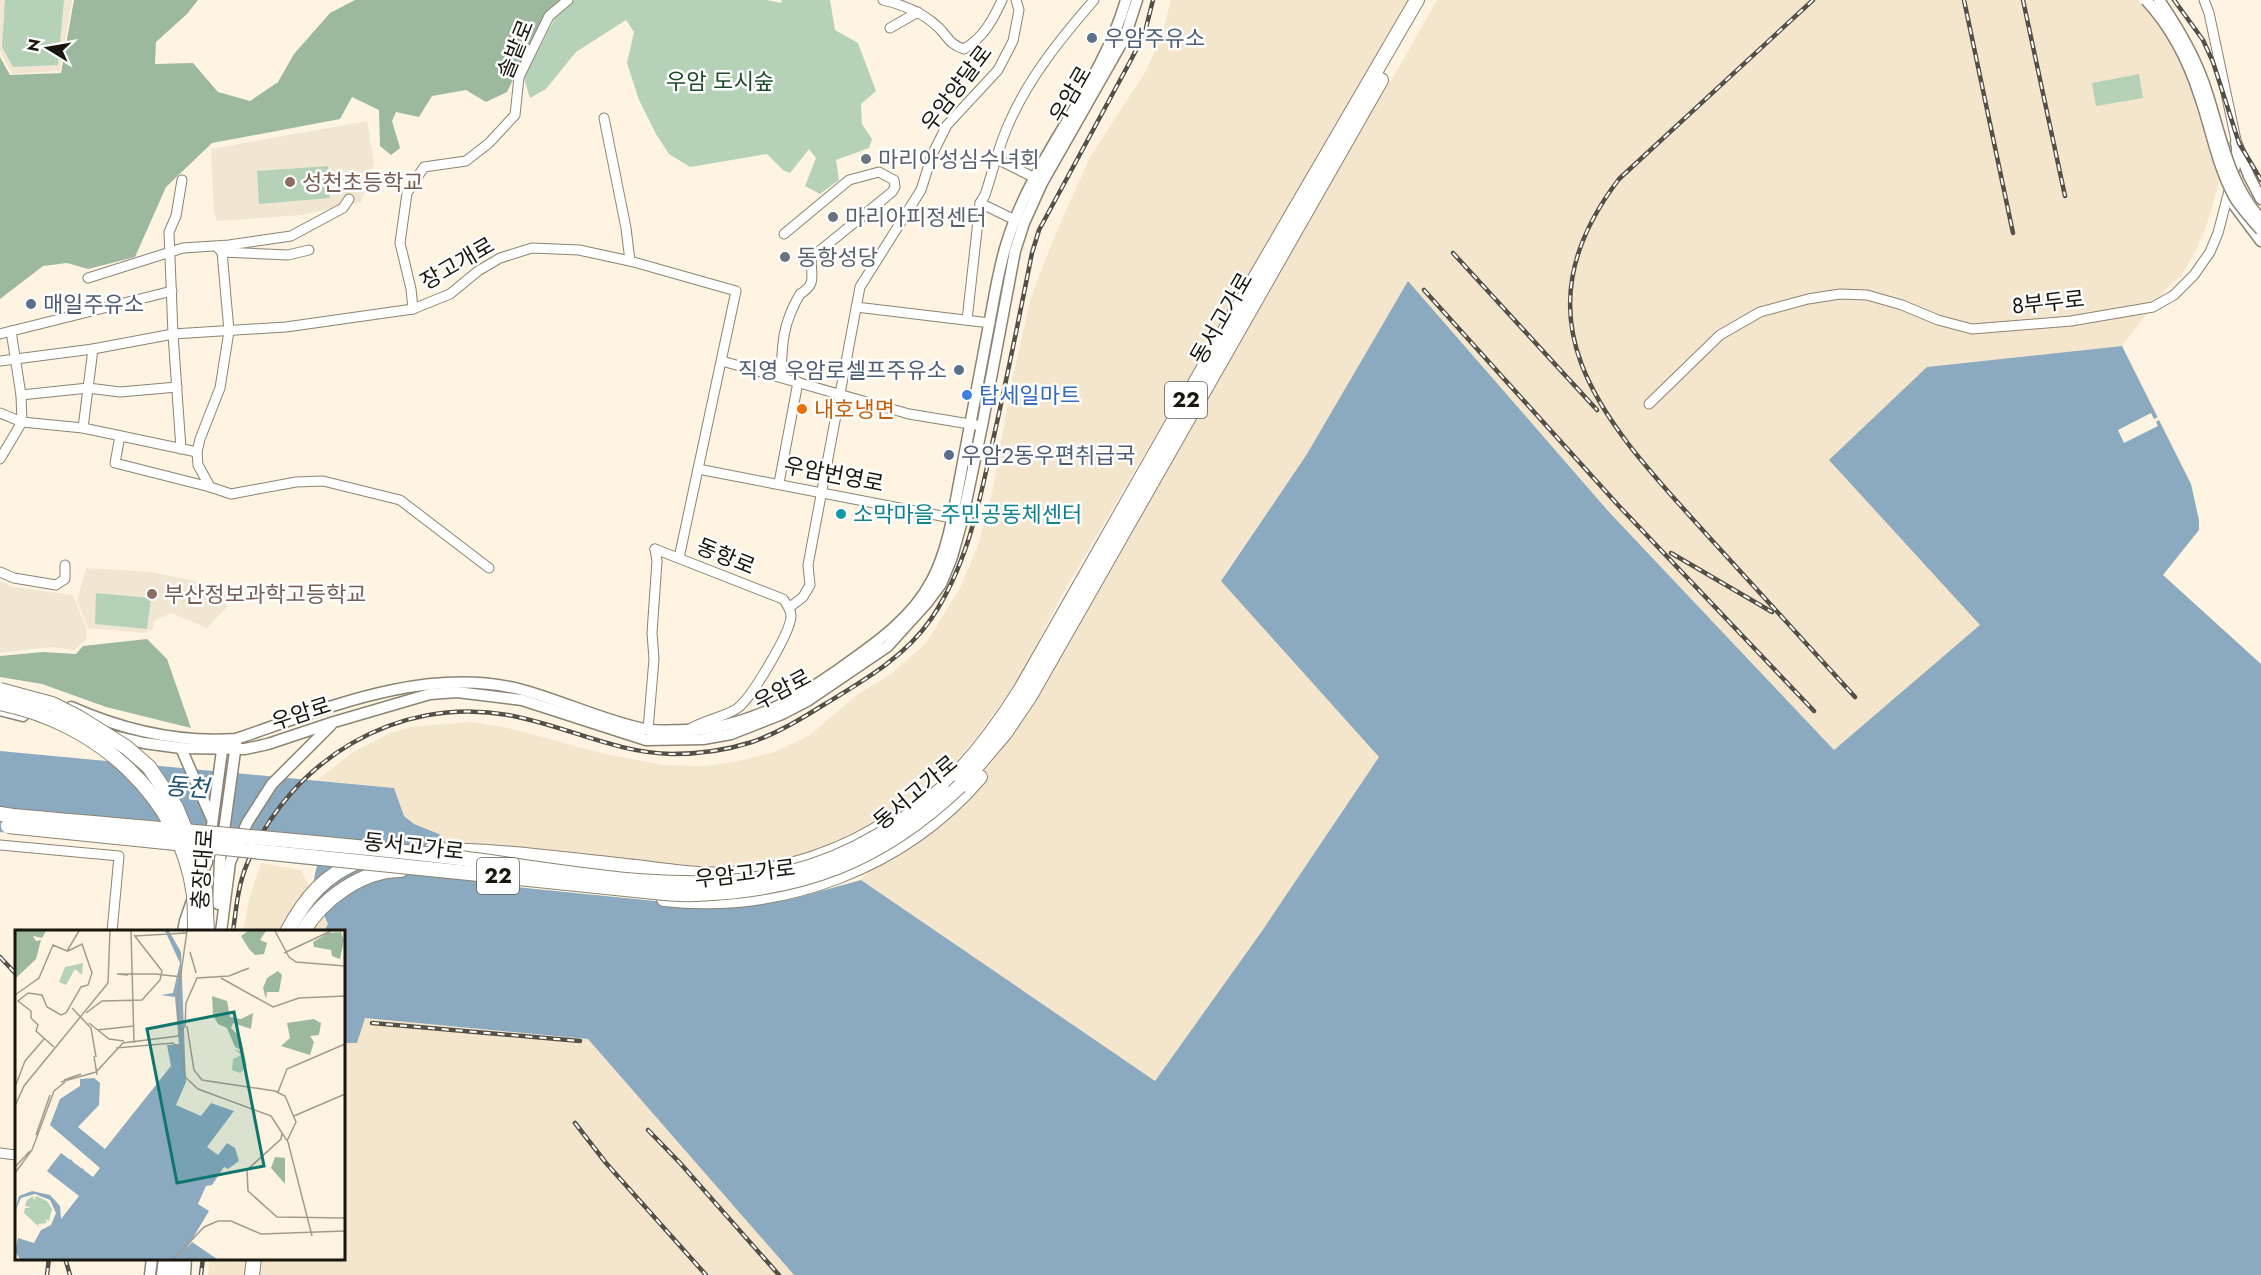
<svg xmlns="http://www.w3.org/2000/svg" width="2261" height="1275" font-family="Jost,'Noto Sans KR',sans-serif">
<rect width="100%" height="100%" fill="#fef4e1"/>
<!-- built -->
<g fill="#f3e6cd">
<path d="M1171 0H1409L1061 597 1018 680 981 731 953 765 884 819 840 841 805 855 769 864 737 868H691L548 851 445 841 439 834 414 824 404 816 394 788 317 780 355 751 390 733 410 727 471 722 504 727 601 753 663 765 705 766 739 761 777 751 810 735 857 695 891 674 926 643 960 588 978 545 992 493 1012 380 1031 297 1055 235 1090 157 1146 71 1162 34Z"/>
<path d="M1437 0H2138L2171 43 2184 69 2219 179 2218 186 2207 224 2196 250 2181 276 2167 288 2122 346 1927 367 1981 626 1834 750 1609 512 1408 281 1307 454 1224 575 1379 757 1262 931 1155 1081 861 880 942 781 957 791 1380 76 1391 81Z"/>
<path d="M261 863 301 870 328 924 324 931 243 932 249 899Z"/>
<path d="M364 1018 588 1039 794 1275H208L209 1259 344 1258V1042L357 1043Z"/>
</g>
<!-- education -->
<g fill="#f1e6d1">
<path d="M0 0H72L60 71 12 74 0 52Z"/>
<path d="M367 121 374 163 361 202 302 215 217 221 214 211 211 149Z"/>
<path d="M86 568 151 572 224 587 227 607 207 628 171 613 154 621 153 629 146 633 88 628 77 601Z"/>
<path d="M0 580 12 587 73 595 86 628 87 639 74 650 51 647 0 653Z"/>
</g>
<!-- green -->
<g fill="#b5d2b9">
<path d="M5 0H64L58 65 13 67 2 47Z"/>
<path d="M574 0H767L781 3 782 0H830L835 30 858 43 876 91 861 104 862 124 872 139 869 148 836 160 839 180 820 194 805 186 816 158 809 149 790 173 783 170 767 154 690 167 669 154 656 134 639 100 627 63 634 32 626 20 576 52 546 89 530 98 524 78 555 18Z"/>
<path d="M2139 74 2143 98 2096 106 2092 83Z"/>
<path d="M328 166 330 198 259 204 257 171Z"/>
<path d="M96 593 151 598 147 629 95 624Z"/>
</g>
<!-- forest -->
<g fill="#9cb9a0">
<path d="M74 0H198L187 14 156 42 155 64 193 63 218 92 250 101 278 82 294 54 330 13 355 0H562L545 15 507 92 486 102 466 90 432 96 419 117 396 112 392 121 400 148 391 155 380 146 379 110 352 97 340 119 212 143 166 187 135 257 88 269 67 263 43 266 0 299V57L10 75 61 73Z"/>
<path d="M147 639 167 659 191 728 106 707 42 684 0 677V656L43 652 76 654 83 646Z"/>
</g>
<!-- water -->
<path fill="#8baac0" d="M1408 281 1609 512 1834 750 1980 625 1829 460 1927 367 2122 346 2191 484 2199 520V530L2163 575 2261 664V1275H794L588 1039 365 1018 357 1043H344V932L324 931 328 924C318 901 309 892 317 866L0 832V751L394 788 404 816 414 824 439 834 477 883 705 906 792 899 861 880 1155 1081 1262 931 1379 757 1221 581 1307 454Z"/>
<!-- pier -->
<path fill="#fef4e1" d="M2151 413 2154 419 2158 417 2159 420 2156 422 2158 426 2124 443 2118 430Z"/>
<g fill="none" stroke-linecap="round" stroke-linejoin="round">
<!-- minor casing -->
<g stroke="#8c8373" stroke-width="11">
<g id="minor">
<path d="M883 0C904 5 924 13 939 28 948 37 950 45 964 49 983 38 993 20 1002 0"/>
<path d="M890 28 918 12"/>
<path d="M604 118 626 228 630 261"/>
<path d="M997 159 1033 177"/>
<path d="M980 203 1015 220"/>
<path d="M218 248 222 252 288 255 309 250"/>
<path d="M222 252 229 331 220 388 200 439 197 452 198 465 210 487 231 494 296 482 323 481 400 500 489 568"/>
<path d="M88 278 183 248 229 245 291 236 343 208 349 199"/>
<path d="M856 307 990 323"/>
<path d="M413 309 411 289 400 243 407 193 424 167 466 161 489 143 515 115 519 77 549 16 568 0"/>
<path d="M967 320 980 203 985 195C993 171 999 144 1010 121 1030 76 1062 37 1094 0"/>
<path d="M0 334 172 291"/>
<path d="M0 361 93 349 173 334 286 327 413 309 450 294 478 271 500 258 532 248 579 250 630 261 736 291 679 558"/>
<path d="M722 361 909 414 982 426"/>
<path d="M781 376C782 342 783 323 800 294 819 283 809 273 812 257L892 192 895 187 894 180 879 172 849 180 784 234"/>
<path d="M21 395 88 388 120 392 177 387"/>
<path d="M1649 404 1720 335 1760 312 1808 299 1840 294 1867 295 1902 305 1938 320 1972 329 2071 321 2153 307 2174 295 2194 275 2210 252 2218 233 2237 160 2236 140 2209 13 2204 0"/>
<path d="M0 413 22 422 83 428 197 452"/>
<path d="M83 428 93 349"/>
<path d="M120 436 115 463 210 487"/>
<path d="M181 449 173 334 169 232 176 216 182 180"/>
<path d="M0 459 22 422 21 395 11 331"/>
<path d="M698 469 957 519"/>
<path d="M779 483 798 382"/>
<path d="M655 549 783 599C787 604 790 608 791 615 792 631 752 696 739 707 729 716 703 720 688 730"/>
<path d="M0 572 14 578 56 585 65 579V565"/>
<path d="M790 607 803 597 810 585 808 565 860 287 921 190 932 155 947 125 998 70 1013 41 1019 10 1016 0"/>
<path d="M648 730 654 659 652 633 657 561 655 549"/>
<path d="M0 845 119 856 112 932"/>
<path d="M0 1153 16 1155"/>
</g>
</g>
<!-- major casing -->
<g stroke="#8c8373" stroke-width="13">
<g id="major">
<path d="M2236 143 2249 176 2261 199"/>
<path d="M2234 205 2261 241"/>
<path d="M71 707C123 730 179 743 236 739 325 709 423 666 519 689 561 700 601 720 644 729 657 732 672 730 686 730 740 729 789 704 832 674 869 648 911 621 932 580 949 548 954 508 961 473 970 425 979 377 988 330 994 300 998 270 1007 242 1034 155 1101 87 1126 0"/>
<path d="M0 710 23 716"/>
<path d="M114 736 144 743 181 748 245 749 268 744 334 722 430 694 457 692 522 700 646 740 703 739 731 734 782 714 807 701 888 646 926 604 941 584 952 557 962 521 982 426 1015 251 1024 223 1042 183 1125 37 1137 0"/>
<path d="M181 748 211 817"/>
<path d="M200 878 207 862 223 743"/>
<path d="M218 904 220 860 236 744"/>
<path d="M183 932 185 921 193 898"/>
<path d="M221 932 230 862 247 823 272 784 331 725"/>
<path d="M150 1275 152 1258"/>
<path d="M185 1275 186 1258"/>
</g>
</g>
<!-- highway casing -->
<g stroke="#8c8373" stroke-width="16">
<g id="highway">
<path d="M960 786 1005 733 1030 696 1381 80"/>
<path d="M942 789C973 759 998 726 1021 689L1247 292 1417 0"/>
<path d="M0 814 13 816"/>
<path d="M431 850C499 850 568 860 636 867 667 871 700 876 731 874 788 871 847 851 894 818"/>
<path d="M664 899C782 912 903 867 980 777"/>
<path d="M287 932C306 897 324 875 362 860"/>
<path d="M303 932C322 899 362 870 401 870"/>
<path d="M164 1275 166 1258"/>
<path d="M175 1275 176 1258"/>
<path d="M252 1275 254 1258"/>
</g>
</g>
<!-- minor -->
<use href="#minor" stroke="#fff" stroke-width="9"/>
<!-- major -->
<use href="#major" stroke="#fff" stroke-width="10"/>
<!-- highway -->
<use href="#highway" stroke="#fff" stroke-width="14"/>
<!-- rail casing -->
<g stroke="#555046" stroke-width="4.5">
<g id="rail">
<path d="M1813 0 1619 179C1507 326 1609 426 1708 536 1757 590 1806 643 1855 697"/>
<path d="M1964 0 2013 233"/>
<path d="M2023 0 2065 196"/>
<path d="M2174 0 2203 40 2213 62 2239 143 2261 180"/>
<path d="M1453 253 1597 410"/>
<path d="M1424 290 1618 505 1814 711"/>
<path d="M1671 553 1772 612"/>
<path d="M233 932C236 909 238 885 247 864 289 761 397 695 508 715 564 725 615 753 672 754 699 754 727 750 752 742 778 733 801 719 825 704 863 681 905 657 931 619 966 567 978 509 991 449 1006 384 1019 318 1032 253L1039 230 1132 58 1145 32 1153 0"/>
<path d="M0 957 16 974"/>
<path d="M372 1023 580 1041"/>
<path d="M575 1123 606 1163 706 1275"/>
<path d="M648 1130 680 1163 779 1275"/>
<path d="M65 1258 70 1275"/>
<path d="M47 1275 49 1258"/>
<path d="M201 1275 203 1258"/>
</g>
</g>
<!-- rail -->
<use href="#rail" stroke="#fff" stroke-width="2" stroke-dasharray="7" stroke-linecap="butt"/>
<!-- major-bridge casing -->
<g stroke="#8c8373" stroke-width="13" stroke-linecap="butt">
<g id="major-bridge">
<path d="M2146 0C2171 27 2189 62 2200 97 2212 131 2217 166 2235 198 2242 209 2252 220 2261 230"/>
<path d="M2159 0C2179 29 2197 60 2207 93 2221 136 2229 185 2261 219"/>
</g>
</g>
<!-- highway-bridge casing -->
<g stroke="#8c8373" stroke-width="16" stroke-linecap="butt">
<g id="highway-bridge">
<path d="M0 690 52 704 78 717 126 747 149 767 176 807 196 856 205 890 207 932"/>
<path d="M0 703C96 722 180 795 194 895 195 907 195 919 195 932"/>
<path d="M13 816C156 829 300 840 443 856 545 867 662 895 764 878 831 867 891 834 942 789"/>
<path d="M8 826 635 890C655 892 675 895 695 894 804 890 881 861 960 786"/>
</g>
</g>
<!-- major-bridge -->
<use href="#major-bridge" stroke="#fff" stroke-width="10"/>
<!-- highway-bridge -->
<use href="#highway-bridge" stroke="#fff" stroke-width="14"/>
</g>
<!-- markers -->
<g fill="#5c6f8a" stroke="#fff" stroke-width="2">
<circle cx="1092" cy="38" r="6"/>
<circle cx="31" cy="304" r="6"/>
<circle cx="959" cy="370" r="6"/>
<circle cx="949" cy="455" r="6"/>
</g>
<g fill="#6b7280" stroke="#fff" stroke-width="2">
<circle cx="866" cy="159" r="6"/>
<circle cx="833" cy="217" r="6"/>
<circle cx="785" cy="257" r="6"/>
</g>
<g fill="#8d6e63" stroke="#fff" stroke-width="2">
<circle cx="290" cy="182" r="6"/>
<circle cx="152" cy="594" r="6"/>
</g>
<circle fill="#3f7fe0" stroke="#fff" stroke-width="2" cx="967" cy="395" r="6"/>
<circle fill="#e8710a" stroke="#fff" stroke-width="2" cx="802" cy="409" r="6"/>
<circle fill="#0f9aa8" stroke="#fff" stroke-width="2" cx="841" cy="514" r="6"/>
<g text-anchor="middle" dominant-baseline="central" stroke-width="5" stroke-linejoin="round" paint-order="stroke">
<!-- shield labels -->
<g fill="#fff" stroke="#5e5c57" stroke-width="1.5">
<rect x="1165" y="382" width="42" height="36" rx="4.5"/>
<rect x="477" y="858" width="42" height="36" rx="4.5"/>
</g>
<g font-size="21" font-weight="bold" fill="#19160f">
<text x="1186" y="400">22</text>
<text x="498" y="876">22</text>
</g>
<!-- service labels -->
<g font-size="22" fill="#4e5e75" stroke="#fff" text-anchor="start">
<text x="1104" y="38">우암주유소</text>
<text x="43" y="304">매일주유소</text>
<text x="947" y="370" text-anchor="end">직영 우암로셀프주유소</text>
<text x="961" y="455">우암2동우편취급국</text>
</g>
<!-- street labels -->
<g font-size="22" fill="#19160f" stroke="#fff">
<text transform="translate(515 49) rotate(-68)">솔밭로</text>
<text transform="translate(956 88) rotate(-53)">우암양달로</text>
<text transform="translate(1070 94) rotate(-60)">우암로</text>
<text transform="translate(457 263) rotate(-30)">장고개로</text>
<text transform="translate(2048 302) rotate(-6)">8부두로</text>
<text transform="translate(1221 318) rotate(-60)">동서고가로</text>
<text transform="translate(834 474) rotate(11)">우암번영로</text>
<text transform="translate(726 556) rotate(22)">동항로</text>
<text transform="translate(782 689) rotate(-28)">우암로</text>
<text transform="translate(301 713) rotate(-18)">우암로</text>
<text transform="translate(915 792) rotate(-40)">동서고가로</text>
<text transform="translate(414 846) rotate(6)">동서고가로</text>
<text transform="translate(202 869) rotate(-86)">충장대로</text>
<text transform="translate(745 873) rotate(-7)">우암고가로</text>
</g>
<!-- park labels -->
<g font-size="22" fill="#1c4a28" stroke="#fff">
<text x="720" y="81">우암 도시숲</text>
</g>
<!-- worship labels -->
<g font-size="22" fill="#5b616d" stroke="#fff" text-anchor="start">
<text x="878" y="159">마리아성심수녀회</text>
<text x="845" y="217">마리아피정센터</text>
<text x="797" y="257">동항성당</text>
</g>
<!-- education labels -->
<g font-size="22" fill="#785e54" stroke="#fff" text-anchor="start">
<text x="302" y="182">성천초등학교</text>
<text x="164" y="594">부산정보과학고등학교</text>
</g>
<!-- shop labels -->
<g font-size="22" fill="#366cbe" stroke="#fff" text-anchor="start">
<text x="979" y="395">탑세일마트</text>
</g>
<!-- food labels -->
<g font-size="22" fill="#c56008" stroke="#fff" text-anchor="start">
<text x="814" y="409">내호냉면</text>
</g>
<!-- culture labels -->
<g font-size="22" fill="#0d838f" stroke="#fff" text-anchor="start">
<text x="853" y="514">소막마을 주민공동체센터</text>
</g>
<!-- water labels -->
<g font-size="24" font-style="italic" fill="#225677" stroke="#fff">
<text transform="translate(187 787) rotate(4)">동천</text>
</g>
</g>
<!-- overview -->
<g transform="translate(15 930)">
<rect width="330" height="330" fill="#fef4e1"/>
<path d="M68 33 67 45 60 39 51 55 44 52 50 37ZM219 119 229 122 232 136 225 143 217 140 218 129 226 125ZM18 266 19 270 21 266 32 271 37 279 34 291 30 289 32 293 23 294 24 297 9 283 10 278H16L10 276 12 270Z" fill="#b5d2b9"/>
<path d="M0 1H31L27 8 18 6 21 11 26 10 21 29 0 49ZM233 1H251L245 10 252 13 249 24 240 25 234 19 226 6ZM326 2 329 10 325 29 317 26 316 20 299 17 298 12 313 3ZM263 41 267 45 264 62H252L251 69 248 58 252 48ZM197 66 212 71 215 87 226 89 238 83 236 99 218 93 216 98 225 107 229 121 220 117 212 98 203 94 198 85ZM299 89 306 93 304 105 295 106 299 112 295 125 266 116 275 108 272 93ZM260 227 270 228V254L256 238Z" fill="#9cb9a0"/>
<path d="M150 1H154L166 22 171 152 161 175 186 186 196 173 219 181 192 217 203 225 212 213 220 218 224 231 213 239 209 237 197 255 191 256 183 274 194 281 172 318 177 312 202 329H5L0 322 3 308 19 313 26 300 36 295 41 283 35 270 20 264 6 268 0 282 4 266 17 261 35 265 45 276 46 289 64 266 32 241 46 223 78 247 85 238 35 195 45 169 65 156V149L79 148 85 153 84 175 63 197 90 219 156 136 152 115 164 114 160 67 146 65 158 63 165 33Z" fill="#8baac0"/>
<path fill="none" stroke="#8baac0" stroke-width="3" d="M55 230 70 255M40 231 75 262 162 322M56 234 64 251M36 236 158 326M45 236 67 263 156 327M67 239 71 254 81 263 165 321M67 256 159 324M76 264 161 323"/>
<path fill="none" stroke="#a29b8d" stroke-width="1.5" d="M116 1 119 113M172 1 162 71 170 147 183 159 256 186M260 1 274 27 281 32 330 36M120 6 171 3M175 22 181 43M269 23 316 1M140 44 167 47M113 45 102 44H142M206 48 258 77 284 68 330 66M13 63 27 65 32 77 46 85 51 83 66 57 73 55 77 43 67 14 53 21M13 63 3 71 16 81V88L23 95 21 101 39 117M0 65 24 48 38 15 52 21 64 1M57 78 76 98 81 127M71 83 87 71 127 70 145 50 147 41 119 5M74 93 94 109 109 111M172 96 179 140 187 150 260 161 270 166 281 192 272 211M82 100 119 96M101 118 158 113 166 120M79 126 82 145M49 150 66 144M46 152 81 142 108 113 163 106 170 96 171 73 182 48 214 46 234 38M0 157 10 131 29 109M263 162 272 139 330 114M0 176 9 156 93 53 95 1M256 186 273 212 297 306M279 186 330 164M267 203 266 209 232 240 233 261 262 287 330 288M21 205 35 165M0 237 15 221M0 243 17 220 39 161 50 152M159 329 189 297 203 291H216L246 304 330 301"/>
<path fill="#0f766e" fill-opacity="0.15" stroke="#0f766e" stroke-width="3" d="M219 82 249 236 162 253 132 99Z"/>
<rect width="330" height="330" fill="none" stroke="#19160f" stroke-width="3"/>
</g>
<!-- north arrow -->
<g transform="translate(48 48) rotate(281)" stroke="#ffffff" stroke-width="4.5" paint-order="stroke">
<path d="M0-4.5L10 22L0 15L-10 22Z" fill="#19160f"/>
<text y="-9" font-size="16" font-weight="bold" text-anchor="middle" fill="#19160f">N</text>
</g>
</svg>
